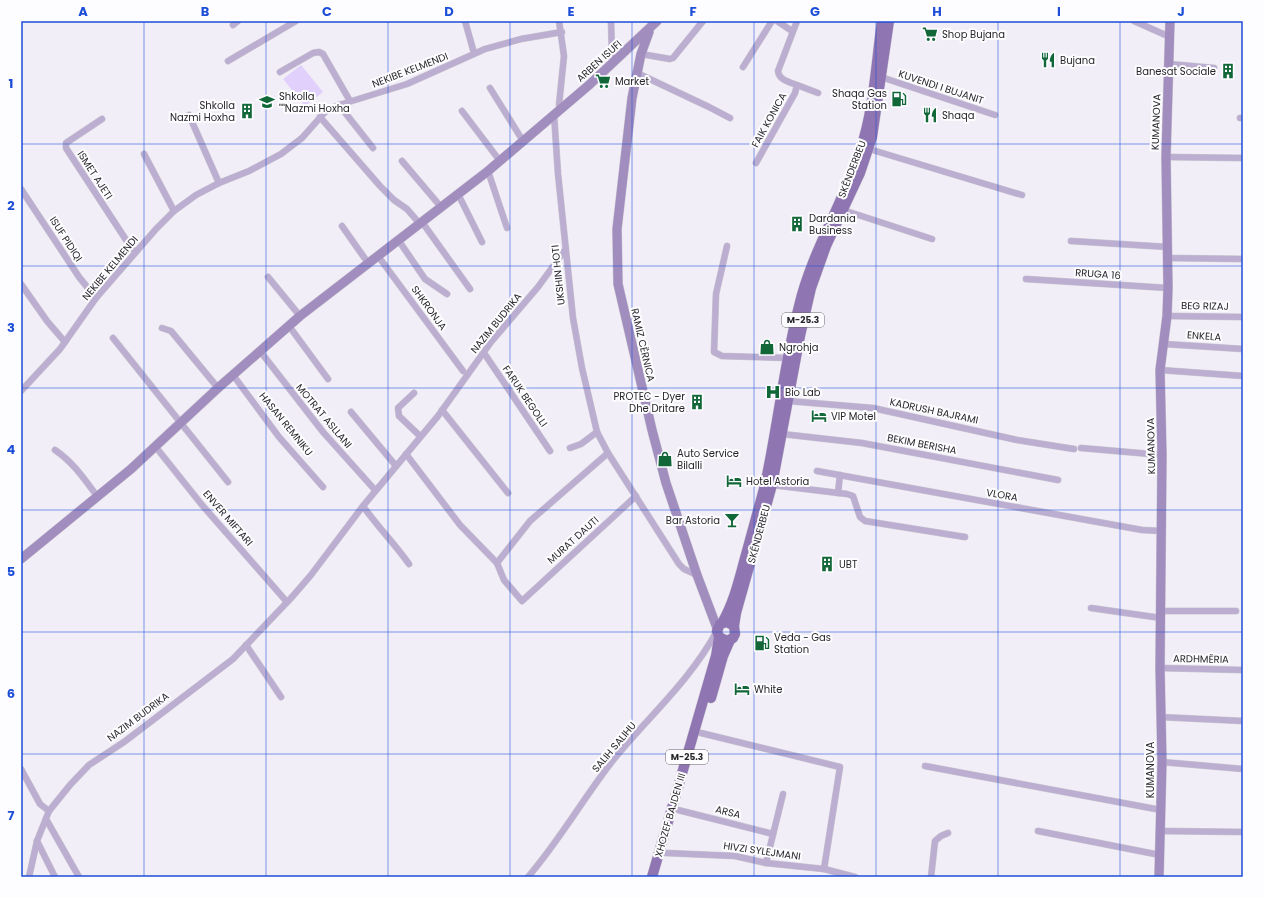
<svg xmlns="http://www.w3.org/2000/svg" width="1264" height="898" font-family="Poppins,sans-serif">
<rect width="100%" height="100%" fill="#f2eef8"/>
<!-- pitch -->
<path fill="#e2d0fc" d="M301 65 323 92 305 106 283 79Z"/>
<g fill="none" stroke-linecap="round" stroke-linejoin="round">
<!-- street casing -->
<g stroke="#cecad3" stroke-width="7">
<g id="street">
<path d="M465 21 474 53"/>
<path d="M559 21 564 56 559 105 561 109"/>
<path d="M611 21 612 56 614 61"/>
<path d="M777 21 792 31"/>
<path d="M1134 21 1170 37"/>
<path d="M233 25 238 21"/>
<path d="M641 54 670 59 673 58 703 21"/>
<path d="M228 61 296 21"/>
<path d="M1169 64 1214 68"/>
<path d="M743 67 772 21"/>
<path d="M280 72 313 53 319 52 323 54 350 101"/>
<path d="M637 73 709 107 730 118"/>
<path d="M881 77 995 115"/>
<path d="M797 85 818 93"/>
<path d="M490 88 523 141"/>
<path d="M339 105 373 148"/>
<path d="M462 111 500 161"/>
<path d="M554 114 558 174 573 318 582 368 597 432 608 453 679 564 684 569 697 575"/>
<path d="M189 115 219 183"/>
<path d="M320 117 380 186 394 200 407 209 420 224"/>
<path d="M1240 118H1243"/>
<path d="M102 119 66 143V148L132 249 136 252"/>
<path d="M869 149 1022 195"/>
<path d="M144 154 174 211"/>
<path d="M1166 157 1243 158"/>
<path d="M402 161 441 207"/>
<path d="M756 163 795 93 797 85C789 82 779 80 778 71L797 21"/>
<path d="M488 171 507 228"/>
<path d="M21 189 79 277 96 298"/>
<path d="M458 194 482 242"/>
<path d="M843 210 932 239"/>
<path d="M422 222 470 289"/>
<path d="M342 226 368 263"/>
<path d="M399 241 425 279 447 294"/>
<path d="M1071 241 1168 247"/>
<path d="M727 246 716 294 714 352 722 356 788 358"/>
<path d="M378 256 463 371"/>
<path d="M1168 258 1243 259"/>
<path d="M268 277 300 316"/>
<path d="M1026 279 1168 288"/>
<path d="M21 284 47 321 65 342"/>
<path d="M1167 316 1243 317"/>
<path d="M289 326 328 379"/>
<path d="M162 328 171 331 218 388"/>
<path d="M113 338 228 482"/>
<path d="M1164 344 1243 349"/>
<path d="M260 351 323 432 375 490"/>
<path d="M484 353 550 451"/>
<path d="M1160 370 1243 376"/>
<path d="M233 375 279 437 323 487"/>
<path d="M21 391 60 349 96 298 156 229 174 211 196 195 219 183 249 171 281 154 302 138 325 112 339 105 407 84 485 49 521 39 562 32"/>
<path d="M414 393 398 408 399 416 420 436"/>
<path d="M788 401 873 408 1017 440 1074 449"/>
<path d="M442 410 508 493"/>
<path d="M351 412 396 466"/>
<path d="M782 434 862 443 1058 480"/>
<path d="M155 446 202 505 287 602"/>
<path d="M570 448 581 444 597 432"/>
<path d="M1081 448 1162 455"/>
<path d="M55 450C73 462 85 480 97 496"/>
<path d="M406 454 460 525 497 563 504 580 522 601 636 496"/>
<path d="M817 471 1142 530 1162 531"/>
<path d="M772 485 847 494 853 496 860 517 865 521 965 537"/>
<path d="M838 493 840 475"/>
<path d="M363 506C377 526 394 543 409 564"/>
<path d="M497 563 530 521 608 453"/>
<path d="M1091 608 1161 618"/>
<path d="M1161 611H1236"/>
<path d="M246 645 281 697"/>
<path d="M1160 668 1243 670"/>
<path d="M1160 717 1243 721"/>
<path d="M701 733 840 767 824 869"/>
<path d="M1162 762 1243 769"/>
<path d="M925 766 1161 810"/>
<path d="M21 769 40 804 49 811"/>
<path d="M678 810 773 834"/>
<path d="M46 819 79 877"/>
<path d="M1038 831 1160 855"/>
<path d="M1161 831 1243 832"/>
<path d="M37 841 55 877"/>
<path d="M666 853 735 856 766 863 824 869 855 877"/>
<path d="M766 863 783 794"/>
<path d="M29 877 37 841 49 811 70 785 89 765 124 742 233 659 292 597 311 575 363 506 438 416 491 342 538 287 565 250"/>
<path d="M528 877C560 840 584 797 614 759 650 715 689 682 717 631"/>
<path d="M931 877 935 841 941 836 948 833"/>
</g>
</g>
<!-- secondary casing -->
<g stroke="#cecad3" stroke-width="10">
<g id="secondary">
<path d="M649 32 641 54 632 98 617 229 618 284 652 430 666 483 697 575 717 628"/>
<path d="M21 559 131 469 218 388 300 316 488 171 589 85 657 21"/>
<path d="M1159 877 1162 762 1160 668 1162 455 1160 370 1167 316 1168 288 1166 157 1170 21"/>
</g>
</g>
<!-- primary casing -->
<g stroke="#cecad3" stroke-width="11">
<g id="primary">
<path d="M722 623C735 601 740 575 747 551 753 529 759 507 765 485 778 425 784 365 799 306 812 251 843 204 860 151 874 110 876 64 882 21"/>
<path d="M734 626 727 622 720 624 717 631 719 637 727 641 733 638 735 634 734 626 736 613 772 485 800 336 811 288 826 246 860 173 872 137 889 21"/>
<path d="M711 698 723 656 730 640"/>
<path d="M652 877 716 656 719 637"/>
</g>
</g>
<!-- street -->
<use href="#street" stroke="#bbaed0" stroke-width="6"/>
<!-- secondary -->
<use href="#secondary" stroke="#a18dbe" stroke-width="9"/>
<!-- primary -->
<use href="#primary" stroke="#8f75b2" stroke-width="10"/>
</g>
<!-- grid -->
<path fill="none" stroke="#1d4ed8" stroke-width="1" stroke-opacity="0.55" d="M144 21V877M266 21V877M388 21V877M510 21V877M632 21V877M754 21V877M876 21V877M998 21V877M1120 21V877M21 144H1243M21 266H1243M21 388H1243M21 510H1243M21 632H1243M21 754H1243"/>
<!-- icons -->
<defs>
<g id="supermarket-bare" transform="scale(1.2)"><path d="M-6-5.5h2.5l.6 2H6L4.5 2H-2.5L-4.4-4H-6ZM-1.5 3.2a1.3 1.3 0 1 0 .1 0ZM3 3.2a1.3 1.3 0 1 0 .1 0Z" fill="#126739" stroke="#fdfdff" stroke-width="2.5" paint-order="stroke"/></g>
<g id="restaurant-bare" transform="scale(1.2)"><path d="M-5-6h1v4h1v-4h1v4h1v-4h1v5L-1.5 .5V6h-2V.5L-5-1ZM5-6V6H3V1.5H1.5Q1.5-4 5-6Z" fill="#126739" stroke="#fdfdff" stroke-width="2.5" paint-order="stroke"/></g>
<g id="building-bare" transform="scale(1.2)"><path d="M-4-6H4V6H1V3H-1V6H-4ZM-2.5-4.3h1.7v1.8h-1.7ZM.8-4.3h1.7v1.8H.8ZM-2.5-1h1.7V.8h-1.7ZM.8-1h1.7V.8H.8Z" fill="#126739" stroke="#fdfdff" stroke-width="2.5" paint-order="stroke"/></g>
<g id="fuel-bare" transform="scale(1.2)"><path d="M-5.5-6h7V0h2V4h1.3V-2.5L3-4.5l.8-.8L6-3V5H2.5V1h-1V6h-7ZM-4.2-4.7v3.2H.2V-4.7Z" fill="#126739" stroke="#fdfdff" stroke-width="2.5" paint-order="stroke"/></g>
<g id="school-bare" transform="scale(1.2)"><path d="M0-5L7-2L0 1L-7-2ZM-4 1L0 2.5L4 1V4Q0 6-4 4Z" fill="#126739" stroke="#fdfdff" stroke-width="2.5" paint-order="stroke"/></g>
<g id="shop-bare" transform="scale(1.2)"><path d="M-5-2.5h2.3a2.7 3.5 0 0 1 5.4 0H5L5.5 6h-11ZM-1.5-2.5h3a1.5 2.3 0 0 0-3 0Z" fill="#126739" stroke="#fdfdff" stroke-width="2.5" paint-order="stroke"/></g>
<g id="hospital-bare" transform="scale(1.2)"><path d="M-5-5h3v3.5h4V-5h3V5h-3V1.5h-4V5h-3Z" fill="#126739" stroke="#fdfdff" stroke-width="2.5" paint-order="stroke"/></g>
<g id="hotel-bare" transform="scale(1.2)"><path d="M-6-4.5h1.5V1H6V5H4.5V3h-9V5H-6ZM-4 0a1.8 1.8 0 1 1 3.6 0ZM.5 0V-2.5h3Q6-2.5 6 0Z" fill="#126739" stroke="#fdfdff" stroke-width="2.5" paint-order="stroke"/></g>
<g id="bar-bare" transform="scale(1.2)"><path d="M-6-5H6L.8 .8V4.5H3.5V6h-7V4.5H-.8V.8Z" fill="#126739" stroke="#fdfdff" stroke-width="2.5" paint-order="stroke"/></g>
</defs>
<g fill-rule="evenodd">
<use href="#supermarket-bare" x="930" y="34"/>
<use href="#restaurant-bare" x="1048" y="60"/>
<use href="#building-bare" x="1228" y="71"/>
<use href="#supermarket-bare" x="603" y="81"/>
<use href="#fuel-bare" x="899" y="99"/>
<use href="#school-bare" x="267" y="102"/>
<use href="#building-bare" x="247" y="111"/>
<use href="#restaurant-bare" x="930" y="115"/>
<use href="#building-bare" x="797" y="224"/>
<use href="#shop-bare" x="767" y="347"/>
<use href="#hospital-bare" x="773" y="392"/>
<use href="#building-bare" x="697" y="402"/>
<use href="#hotel-bare" x="819" y="416"/>
<use href="#shop-bare" x="665" y="459"/>
<use href="#hotel-bare" x="734" y="481"/>
<use href="#bar-bare" x="732" y="520"/>
<use href="#building-bare" x="827" y="564"/>
<use href="#fuel-bare" x="762" y="643"/>
<use href="#hotel-bare" x="742" y="689"/>
</g>
<g text-anchor="middle" dominant-baseline="central" stroke-width="4" stroke-linejoin="round" paint-order="stroke">
<!-- shield labels -->
<g fill="#fdfdff" stroke="#68666a" stroke-width="1">
<rect x="782" y="313" width="42" height="14" rx="3"/>
<rect x="666" y="750" width="42" height="14" rx="3"/>
</g>
<g font-size="9" font-weight="bold" fill="#28262a">
<text x="803" y="320">M-25.3</text>
<text x="687" y="757">M-25.3</text>
</g>
<!-- poi labels -->
<g font-size="10" fill="#28262a" stroke="#fdfdff" text-anchor="start">
<text x="942" y="34">Shop Bujana</text>
<text x="1060" y="60">Bujana</text>
<text x="1216" y="71" text-anchor="end">Banesat Sociale</text>
<text x="615" y="81">Market</text>
<text x="887" y="93" text-anchor="end">Shaqa Gas<tspan x="887" dy="12">Station</tspan></text>
<text x="279" y="96">Shkolla<tspan x="279" dy="12">""Nazmi Hoxha</tspan></text>
<text x="235" y="105" text-anchor="end">Shkolla<tspan x="235" dy="12">Nazmi Hoxha</tspan></text>
<text x="942" y="115">Shaqa</text>
<text x="809" y="218">Dardania<tspan x="809" dy="12">Business</tspan></text>
<text x="779" y="347">Ngrohja</text>
<text x="785" y="392">Bio Lab</text>
<text x="685" y="396" text-anchor="end">PROTEC - Dyer<tspan x="685" dy="12">Dhe Dritare</tspan></text>
<text x="831" y="416">VIP Motel</text>
<text x="677" y="453">Auto Service<tspan x="677" dy="12">Bilalli</tspan></text>
<text x="746" y="481">Hotel Astoria</text>
<text x="720" y="520" text-anchor="end">Bar Astoria</text>
<text x="839" y="564">UBT</text>
<text x="774" y="637">Veda - Gas<tspan x="774" dy="12">Station</tspan></text>
<text x="754" y="689">White</text>
</g>
<!-- street labels -->
<g font-size="10" fill="#28262a" stroke="#fdfdff">
<text transform="translate(599 61) rotate(-42)">ARBEN ISUFI</text>
<text transform="translate(410 70) rotate(-21)">NEKIBE KELMENDI</text>
<text transform="translate(941 87) rotate(18)">KUVENDI I BUJANIT</text>
<text transform="translate(769 120) rotate(-61)">FAIK KONICA</text>
<text transform="translate(1156 122) rotate(-88)">KUMANOVA</text>
<text transform="translate(852 169) rotate(-69)">SKËNDERBEU</text>
<text transform="translate(95 175) rotate(57)">ISMET AJETI</text>
<text transform="translate(66 239) rotate(57)">ISUF PIDIQI</text>
<text transform="translate(110 268) rotate(-50)">NEKIBE KELMENDI</text>
<text transform="translate(1098 274) rotate(4)">RRUGA 16</text>
<text transform="translate(558 275) rotate(-96)">UKSHIN HOTI</text>
<text transform="translate(1205 306) rotate(1)">BEG RIZAJ</text>
<text transform="translate(429 308) rotate(54)">SHKRONJA</text>
<text transform="translate(496 323) rotate(-51)">NAZIM BUDRIKA</text>
<text transform="translate(1204 336) rotate(4)">ENKELA</text>
<text transform="translate(643 345) rotate(77)">RAMIZ CËRNICA</text>
<text transform="translate(525 396) rotate(56)">FARUK BEGOLLI</text>
<text transform="translate(934 411) rotate(12)">KADRUSH BAJRAMI</text>
<text transform="translate(324 416) rotate(50)">MOTRAT ASLLANI</text>
<text transform="translate(286 424) rotate(51)">HASAN REMNIKU</text>
<text transform="translate(922 444) rotate(11)">BEKIM BERISHA</text>
<text transform="translate(1151 446) rotate(-91)">KUMANOVA</text>
<text transform="translate(1002 495) rotate(10)">VLORA</text>
<text transform="translate(228 518) rotate(49)">ENVER MIFTARI</text>
<text transform="translate(759 534) rotate(-75)">SKËNDERBEU</text>
<text transform="translate(573 540) rotate(-42)">MURAT DAUTI</text>
<text transform="translate(1201 659) rotate(1)">ARDHMËRIA</text>
<text transform="translate(138 717) rotate(-37)">NAZIM BUDRIKA</text>
<text transform="translate(614 747) rotate(-50)">SALIH SALIHU</text>
<text transform="translate(1150 770) rotate(-90)">KUMANOVA</text>
<text transform="translate(728 812) rotate(14)">ARSA</text>
<text transform="translate(670 815) rotate(-74)">XHOZEF BAJDEN III</text>
<text transform="translate(762 851) rotate(8)">HIVZI SYLEJMANI</text>
</g>
</g>
<!-- border -->
<rect width="1264" height="898" fill="none" stroke="#fdfdff" stroke-width="44"/>
<rect x="22" y="22" width="1220" height="854" fill="none" stroke="#1d4ed8" stroke-width="1.5"/>
<g font-size="13" text-anchor="middle" font-weight="bold" fill="#1d4ed8">
<text x="83" y="16">A</text>
<text x="205" y="16">B</text>
<text x="327" y="16">C</text>
<text x="449" y="16">D</text>
<text x="571" y="16">E</text>
<text x="693" y="16">F</text>
<text x="815" y="16">G</text>
<text x="937" y="16">H</text>
<text x="1059" y="16">I</text>
<text x="1181" y="16">J</text>
<text x="11" y="88">1</text>
<text x="11" y="210">2</text>
<text x="11" y="332">3</text>
<text x="11" y="454">4</text>
<text x="11" y="576">5</text>
<text x="11" y="698">6</text>
<text x="11" y="820">7</text>
</g>
</svg>
